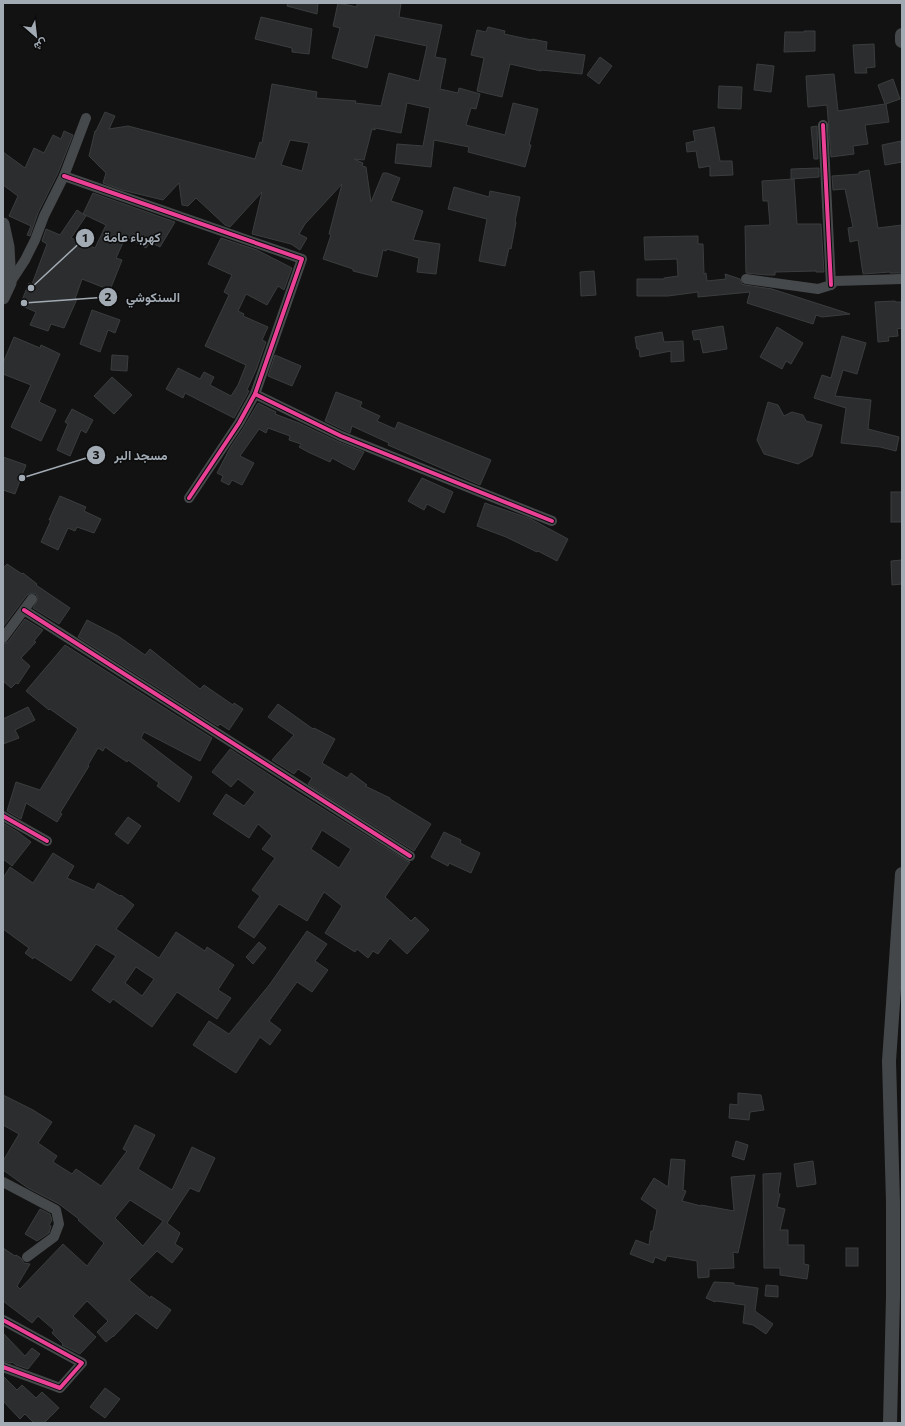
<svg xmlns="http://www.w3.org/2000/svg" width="905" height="1426" font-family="Commissioner,Vazirmatn,sans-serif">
<rect width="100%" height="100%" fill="#121212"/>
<!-- building -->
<g fill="#2c2d2e" stroke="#3a3d3e" fill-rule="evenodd">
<path d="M288 3H318L317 14 287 6Z"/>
<path d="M338 3 357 7V3H401L399 17 442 25 435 57 446 59 440 89 458 93 459 88 480 94 476 109 471 108 466 125 505 135 513 103 538 109 529 145H531L525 167 468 152 469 147 434 140 431 167 395 163 397 144 423 146 430 108 407 103 401 133 375 128V130L372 129 364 160 354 159 363 163 362 166 366 167 371 202 383 173H387L400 178 391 201 423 211 413 240 440 244 436 274 417 272 419 258 387 249 386 251 383 250 377 277 353 271V269L323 259 331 235 329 234 342 184 305 224 299 234 307 238 300 250 291 244 252 234 262 192 230 227 225 225 196 198 188 206 182 205 179 183 163 200 122 190 103 183 106 173 89 156 95 131H96L105 112 115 116 109 129 128 126 255 159 260 142 262 143 272 84 317 92 316 98 356 101 355 103 381 106 389 73 419 81 427 46 375 35 367 68 332 58 340 28 333 26ZM290 140 309 143 302 171 281 165Z"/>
<path d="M261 17 312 29 309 54 292 52V48L255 39Z"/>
<path d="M488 27 505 31 504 34 532 40V39L547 42 546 50 585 55 582 74 541 70V71L510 64 502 97 477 91 484 58 471 55 477 30 486 32Z"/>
<path d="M804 31H815V51L784 52 785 32H804Z"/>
<path d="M874 44 875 67 866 68 867 73H855L853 45Z"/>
<path d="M600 57 612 66 599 84 587 75Z"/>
<path d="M757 64 774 66 771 92 754 90Z"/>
<path d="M834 74 838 111 885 104 878 85 893 79 900 99 886 104 889 122 865 125 868 144 853 146 854 154 831 157 827 105 808 107 806 76Z"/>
<path d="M719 86 742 87 741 109 718 108Z"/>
<path d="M817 126 818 159H814L811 127Z"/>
<path d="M714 127 720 161H732L733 175 710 176V166L699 168 696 151 687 152 686 143 695 141 693 131Z"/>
<path d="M64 131 73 135 58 173 38 213 30 236 27 235 31 226 9 216 18 196 3 185V152L25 168 34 148 44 153 53 135 61 139Z"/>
<path d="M901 141 902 162 885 165 882 145Z"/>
<path d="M819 168V177L791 179V169Z"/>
<path d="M869 170 878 228 902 225V273H890V272L863 274 858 240 850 242 848 228 853 227 845 189 833 190 832 176 859 174V172Z"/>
<path d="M794 179 797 224H821L824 272H816V271L775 272V275H767L746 273 745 226 770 225 768 201H763L762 181Z"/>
<path d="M454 187 489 197 490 191 520 197 515 221 516 222 511 249 509 248 505 266 479 261 487 219 448 209Z"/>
<path d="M93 193 175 222 160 247 150 242 146 248 126 236 116 258 122 260 110 290 82 279 75 299H77L64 328 51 324 48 331 30 325 36 312 20 305 29 283 32 284 47 244 42 241 46 229 60 235 77 210 86 216 71 238 95 248 106 225 83 214Z"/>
<path d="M698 236V244H703L704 274 706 273 707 281 726 279 725 274 740 279 742 284 745 285 772 289 850 314 822 317 816 315 813 324 747 303 750 292 698 297V292L668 296H637V279H664V278L678 276 677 259 645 260 644 237Z"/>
<path d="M221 238 257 250 292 268 284 290 278 286 267 305 246 294 238 311 244 314 243 316 268 327 262 340 266 342 256 370 247 390 249 391 234 418 185 393 183 398 166 389 178 368 200 379 204 372 214 377 210 385 231 396 238 385 246 365 205 346 229 295 224 292 232 275 208 264Z"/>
<path d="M594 271 596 295 581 296 580 272Z"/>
<path d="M895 301 896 302H902V328L897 329 898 336 888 337 889 341 878 342 875 302Z"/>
<path d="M92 310 120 320 115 333 108 330 100 352 80 344Z"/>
<path d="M723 326 727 349 703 353 700 339 694 340 692 331Z"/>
<path d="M777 327 803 343 791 364 786 361 782 369 760 357Z"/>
<path d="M662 332 664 342 683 341 684 361 671 362V351L640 357 639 349H637L635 337Z"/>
<path d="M842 336 866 343 857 374 843 370 835 396 871 400 868 429 899 437 896 451 880 447 841 443 846 408 814 398 822 375 831 378Z"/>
<path d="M14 337 40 348 41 345 60 354 39 402 56 410 41 441 11 427 31 385 3 374V363Z"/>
<path d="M112 355 128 356 127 371 111 370Z"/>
<path d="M275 355 301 366 292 386 268 376Z"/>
<path d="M112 377 132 395 114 414 94 396Z"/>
<path d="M336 392 362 402 360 407 380 416 377 421 395 429 398 422 491 460 480 485 388 445 389 443 352 426 350 433 325 421Z"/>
<path d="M768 402 778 405 784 416 792 412 803 415 806 421 822 425 812 456 798 464 764 454 757 440Z"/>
<path d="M258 403 276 412 275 414 299 423 339 442 364 452 354 470 332 458 330 462 308 452 299 447 301 444 289 440 290 436 268 428 266 433 259 429 240 456 254 463 242 485 232 480 229 485 221 481 223 476 217 473 230 448 244 427Z"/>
<path d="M72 409 93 420 86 433 81 430 70 456 57 450 68 424 65 422Z"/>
<path d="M3 457 26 465 15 494 3 490Z"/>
<path d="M422 478 453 492 444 513 427 504 424 510 408 501Z"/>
<rect x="891" y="492" width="11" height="30"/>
<path d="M60 496 86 507 84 511 101 519 94 533 77 527 75 531 68 528 58 550 41 542 51 520H49Z"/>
<path d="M485 503 531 519 568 539 557 561 538 551 537 552 506 537 477 526Z"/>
<path d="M902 560V584L892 585 891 561Z"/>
<path d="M7 564 22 574 23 573 37 584 36 585 70 608 59 624 33 608 38 599 36 594 32 593 27 595 3 627V568Z"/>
<path d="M25 619 43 630 34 641 36 642 21 658 30 666 18 684 16 683 11 688 3 681V644L8 642Z"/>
<path d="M87 620 118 636 145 655 150 649 200 689 204 685 233 705 234 703 243 709 229 730 220 724 218 726 78 637Z"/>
<path d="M65 645 212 738 200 761 144 732 141 738 192 777 179 802 157 786 159 783 128 760 127 762 105 747 103 751 98 748 88 765 89 766 60 813 62 814 57 822 26 803 21 819 7 811 16 782 40 790 78 729 50 709 49 710 26 691Z"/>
<path d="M278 704 313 729 314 728 335 739 322 763 347 778 351 773 367 785 365 786 390 798V799L431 824 414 851 308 784 312 778 298 769 294 774 272 760 294 735 268 717Z"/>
<path d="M28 707 35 720 15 730 19 738 3 744V719Z"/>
<path d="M230 749 285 785 407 861 410 862 385 897 411 921 415 917 429 930 407 954 390 938 378 954 373 951 368 958 357 949 355 952 325 933 342 906 324 892 307 921 279 904 254 938 238 927 260 896 252 890 275 858 262 849 272 836 258 824 249 838 213 814 226 794 244 806 255 792 238 779 231 787 212 772ZM322 830 351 849 339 868 311 849Z"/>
<path d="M128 817 141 826 128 844 115 834Z"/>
<path d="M3 823 18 832 31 842 12 866 3 859Z"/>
<path d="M444 832 461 840 460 843 480 853 471 873 449 863 448 866 431 857Z"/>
<path d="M53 853 74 866 67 878 94 890 98 883 120 896 121 895 134 905 116 929 159 958 176 932 205 951 207 947 234 965 218 990 231 998 217 1019 177 992 152 1027 113 999 110 1003 92 990 116 956 96 944 71 981 34 957 33 959 25 953 29 948 3 929V878L10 867 33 883ZM136 967 154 979 142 996 125 983Z"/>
<path d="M307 931 327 944 315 961 328 970 312 992 297 982 269 1021 281 1030 270 1045 260 1037 236 1073 193 1045 209 1021 229 1034 270 984Z"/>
<path d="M259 942 266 948 253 964 246 957Z"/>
<path d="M738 1093 761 1095 764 1110 750 1112 749 1120 729 1118 730 1104 738 1105Z"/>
<path d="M3 1095 33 1110 52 1122 38 1143 57 1156 53 1162 72 1174 76 1169 101 1186 127 1151 123 1149 135 1125 155 1135 138 1169 172 1190 192 1147 215 1158 199 1192 190 1188 167 1223 180 1233 175 1244 183 1249 172 1263 157 1251 129 1280 150 1298 151 1296 171 1310 157 1329 136 1313 113 1337V1336L106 1342 97 1332 108 1321 87 1301 73 1316 96 1337 80 1354 62 1345 63 1344 52 1333 54 1330 38 1316 32 1323 3 1301V1248L15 1256 16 1255 21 1258 24 1263 30 1264 17 1286 20 1289 63 1244 87 1266 104 1243 78 1220 79 1219 59 1204 28 1188 3 1170V1161L19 1134 3 1125ZM130 1200 163 1221 143 1246 115 1218Z"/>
<path d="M736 1141 748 1145 744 1160 732 1156Z"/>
<path d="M671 1159 685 1160 683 1190 686 1191 682 1201 701 1206V1205L734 1211 731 1177 755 1175 738 1253 733 1252 734 1268 709 1269V1277L698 1278 697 1261 667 1256 665 1261 655 1257 653 1263 630 1254 636 1240 649 1245 651 1231H653L657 1210 641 1199 654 1178 668 1187Z"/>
<path d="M813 1161 816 1184 797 1187 794 1164Z"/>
<path d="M781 1173 778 1193 780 1194 777 1207 785 1209 780 1230H788V1245H804V1264L809 1265 807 1279 780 1275V1268H764L763 1174Z"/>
<path d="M40 1209 50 1214 52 1220 49 1225 51 1226 49 1233 37 1241 25 1234Z"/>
<rect x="846" y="1248" width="12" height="18"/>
<path d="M714 1282 734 1283V1285L758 1288 755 1311 773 1324 766 1334 753 1325 743 1323 745 1305 716 1301 715 1302 706 1298Z"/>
<path d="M766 1285 778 1286V1297L765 1296Z"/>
<path d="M3 1333 25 1356 32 1348 40 1354 28 1369 16 1365 12 1362 11 1363 3 1361Z"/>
<path d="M3 1376 17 1390 22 1385 36 1398 42 1392 59 1408 44 1423H34L25 1414 20 1419 3 1401Z"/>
<path d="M105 1388 120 1399 105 1418 90 1407Z"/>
</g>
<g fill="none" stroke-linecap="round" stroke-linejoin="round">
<!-- minor -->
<g stroke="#46494b" stroke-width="10">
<path d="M823 125 831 285"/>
<path d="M64 176 302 259 255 394 239 423 189 498"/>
<path d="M746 279 818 289 831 285 835 281 902 279"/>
<path d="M10 283 25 260 35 240 44 216 64 176 86 118"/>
<path d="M255 394 341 436 552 521"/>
<path d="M24 610 410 856"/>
<path d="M3 638 32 599"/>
<path d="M3 816 47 841"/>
<path d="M3 1182 56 1210 59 1224 54 1237 27 1257"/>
<path d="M3 1320 82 1363 60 1388 3 1367"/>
</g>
<!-- tertiary -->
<path stroke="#46494b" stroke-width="13" d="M3 224 8 247 10 283 3 298"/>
<!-- secondary -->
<g stroke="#444749" stroke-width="14">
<path d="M902 35V41"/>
<path d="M890 1423 893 1297V1202L889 1061 902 874"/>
</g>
<!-- cycleway casing -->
<g stroke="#0c0c0d" stroke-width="6">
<g id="cycleway">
<path d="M823 125 831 285"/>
<path d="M64 176 302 259 255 394 239 423 189 498"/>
<path d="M255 394 341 436 552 521"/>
<path d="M24 610 410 856"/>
<path d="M3 816 47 841"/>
<path d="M3 1320 82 1363 60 1388 3 1367"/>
</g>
</g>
<!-- cycleway -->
<use href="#cycleway" stroke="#ea4096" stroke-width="4"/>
</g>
<!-- callouts -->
<path fill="none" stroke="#a2abb4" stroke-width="1.5" d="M31 288L85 238M24 303L108 297M22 478L96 455"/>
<g fill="#a2abb4" stroke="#0c0c0d" stroke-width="1.5">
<circle cx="31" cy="288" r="4"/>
<circle cx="24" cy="303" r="4"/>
<circle cx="22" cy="478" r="4"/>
<circle cx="85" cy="238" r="10"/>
<circle cx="108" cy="297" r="10"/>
<circle cx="96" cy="455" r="10"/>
</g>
<g font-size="12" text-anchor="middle" font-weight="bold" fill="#111">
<text x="85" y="242">1</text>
<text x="108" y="301">2</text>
<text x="96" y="459">3</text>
</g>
<g font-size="13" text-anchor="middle" font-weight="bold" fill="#a2abb4" stroke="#0c0c0d" stroke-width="3" stroke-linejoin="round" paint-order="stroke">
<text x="132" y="242">كهرباء عامة</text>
<text x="153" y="302">السنكوشي</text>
<text x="141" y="460">مسجد البر</text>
</g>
<!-- border -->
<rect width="905" height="1426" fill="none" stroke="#a2abb4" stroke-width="8"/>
<!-- north arrow -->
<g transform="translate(36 36) rotate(152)" stroke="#0c0c0d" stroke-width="3" paint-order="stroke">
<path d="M0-3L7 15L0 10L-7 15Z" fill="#a2abb4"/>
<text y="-6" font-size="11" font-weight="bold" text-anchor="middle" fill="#a2abb4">ش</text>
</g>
</svg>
